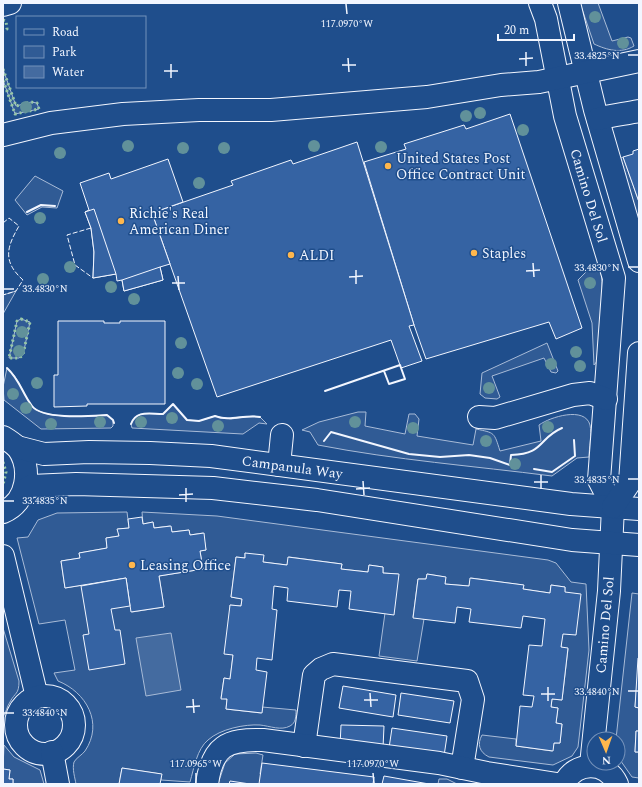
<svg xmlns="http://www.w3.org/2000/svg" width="642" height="787" font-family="Spectral,serif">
<rect width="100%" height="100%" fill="#1f4e8c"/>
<!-- green -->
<g fill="#305b95" stroke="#a8bbd7">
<path d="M580 3H598L612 41 628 37 631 38 634 46C621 54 607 50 594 44Z"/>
<path d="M3 69 16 106 31 102 37 103 39 109 15 114 3 80Z"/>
<path d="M623 157 639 202V229L619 159Z"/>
<path d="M35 176 63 191 57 208 42 207 27 215 15 200Z"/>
<path d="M594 264H598C607 276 599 342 598 360L594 365 592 323 578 280Z"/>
<path d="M16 291 3 314V295Z"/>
<path d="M21 319 30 322 23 355 19 358H9L17 321Z"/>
<path d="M547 343 558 371 556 373 551 372 544 358 492 376 500 397 497 399 485 398 480 394 482 373Z"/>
<path d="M7 368C20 379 22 393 32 406 43 420 90 416 107 415L113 420V426L111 428 41 429 4 400 3 387Z"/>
<path d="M173 404 187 420 199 421 215 416 231 419 253 416 260 417 267 424 259 423 243 434 132 428 131 424C136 410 149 414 163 414Z"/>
<path d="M358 412H366L365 426 405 434 409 414H415L419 419 417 436 473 445 476 429C495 433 494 432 500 451L541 441 539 425C550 417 585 406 590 425 592 434 589 448 589 457L577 458 552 476C474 466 395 460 318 445L310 432 302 430 319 422Z"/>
<path d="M127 512 129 528 118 529 119 536 106 538 107 548 79 553 80 558 61 561 65 588 126 578 132 612 164 607 159 576 203 569 200 551 206 550 203 533 190 535 189 530 172 532 170 526 154 528 153 522 143 524 142 512 217 516 548 560 556 563 571 582 586 584 589 650 578 747 572 756 553 765 489 757C479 752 477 744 482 735L516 739V746L552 751 554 743H560L562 724 556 723 558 708 551 707 552 699 562 700 568 649 561 647 565 587 551 585 550 593 523 589V585L471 578 469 586 445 584V577L427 574 426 579H418L413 617 424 619 417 661 379 656 385 613 398 574 383 573V567L369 565 368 572 341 569 342 564 289 557 287 565 263 562 245 553V558L236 557 231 597 242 599 241 606 230 605 233 655 230 679 224 678 221 698 227 699 226 709 261 713 262 707 296 710C296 716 296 723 290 726 281 731 270 726 260 725 245 724 220 729 208 740 197 749 194 768 190 782L161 780V774L122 768 119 784H76C75 778 72 769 74 762 76 758 82 755 85 751 104 723 86 692 58 681L54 673 75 670 65 620 39 624 17 538 28 537 38 520 57 513Z"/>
<path d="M632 593 639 594V658L635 707 639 708V731H636L635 752H639V778L632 777 618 757V739H616Z"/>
<path d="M3 628 19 681C19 695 15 692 10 702 7 706 6 713 3 717Z"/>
<path d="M4 745 14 757 40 770 44 784H13V779H9L10 770 3 769Z"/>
<path d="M256 753 263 755 260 774 336 784H218L225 763 235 754Z"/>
<path d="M439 779H447L457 784H438Z"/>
</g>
<!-- water -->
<path fill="#446ba0" stroke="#a8bbd7" d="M171 633 181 690 146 696 136 638Z"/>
<!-- building -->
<g fill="#3563a3" stroke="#f2f6ff">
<path d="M510 114 582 328 556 339 549 322 426 359 414 325 364 162 406 149 404 144 464 125 466 129Z"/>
<path d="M357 142 414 325 409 326 422 361 401 368 391 340 217 397 152 213 233 185 231 181 291 160 293 164Z"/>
<path d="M639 149V202L623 157 633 154V151Z"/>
<path d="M168 159 183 202 152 213 170 264 160 267 163 280 124 291 122 280 117 281 116 274 93 278 94 252 91 228 85 212 89 210 80 183 109 173 111 179Z"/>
<path d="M94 209 116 274 93 278 94 252 91 228 85 212Z"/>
<path d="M160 267 163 280 124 291 122 280Z"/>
<path d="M58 321H104V323H120V321H165V404H87V406L54 407V375H58Z"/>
<path d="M142 517 143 524 153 522 154 528 171 526 172 532 189 530 190 535 204 533 206 550 200 551 203 569 159 576 164 607 131 612 126 578 65 588 61 561 80 558 79 553 107 548 106 538 119 536 117 529 129 528 128 519Z"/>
<path d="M245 553 264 555 263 562 287 565 288 557 342 564 341 569 368 572 369 565 383 567V573L399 574 394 615 349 609 351 591 339 590 337 607 287 601 288 588 274 586 272 609 277 610 272 660 257 658 256 670 267 672 262 713 226 709 227 699H221L224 678 230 679 233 655 224 654 230 605 241 606 242 599 231 597 236 557 245 558Z"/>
<path d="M427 574 446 577 445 584 469 586 470 578 524 585 523 589 550 593 551 585 565 587V592L581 594 576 635 563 634 561 647 568 648 562 700 552 699 551 707 558 708 556 723 562 724 560 743H554L553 751 516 746 520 706 532 707 534 696 523 695 529 645 542 646 545 619 523 616 521 628 469 622 471 609 457 607 455 623 413 618 418 579H426Z"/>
<path d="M126 578 130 606 111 609 115 630H120L125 664 89 670 83 635 89 634 81 586Z"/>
<path d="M638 658H639V708L635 707Z"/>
<path d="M343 686 396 695 393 717 339 708Z"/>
<path d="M401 693 454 701 450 723 398 715Z"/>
<path d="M341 725 384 726 383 748 340 746Z"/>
<path d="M392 728 447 736 444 756 389 748Z"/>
<path d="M636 731H639V752H635Z"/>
<path d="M262 763 374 777 373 784H259Z"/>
<path d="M122 768 162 774 160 784H113H119Z"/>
<path d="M3 769 10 770 9 779H13V784H3Z"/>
<path d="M384 776 429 784H382Z"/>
<path d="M230 781 250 784H229Z"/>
</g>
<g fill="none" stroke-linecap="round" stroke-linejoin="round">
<!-- minor casing -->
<g stroke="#f2f6ff" stroke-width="24">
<g id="minor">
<path id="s1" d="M540 3 546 19 565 116 614 278 599 480 613 507 609 591 591 765"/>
<path d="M569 3 595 110 639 261"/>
<path d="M3 5 10 3"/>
<path d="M598 119C611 115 625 114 639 111"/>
<path d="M3 135 51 123 123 114 199 110H271L427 97 501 85 539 82 639 61"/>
<path d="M479 417 495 418 573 395 590 393 606 399"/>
<path d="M3 437C8 440 14 444 18 448 32 468 28 502 3 512"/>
<path id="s2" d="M17 447 44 454 89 452 150 453 211 456 571 504 639 509"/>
<path d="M279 465 282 435"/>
<path d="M24 490 31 486 76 484 213 488 317 500 572 540 639 545"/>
<path d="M613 507 630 482 639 353"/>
<path d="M3 556 37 697"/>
<circle cx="45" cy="725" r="29"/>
<path d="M304 746 314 675 321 669 333 664 467 681 473 699 462 768"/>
<path d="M52 752 58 784"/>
<path d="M207 784C212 746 227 739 263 740L439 763 487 773 557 784"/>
<path d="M564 784C575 761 606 760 617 784"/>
</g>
</g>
<!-- minor -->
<use href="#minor" stroke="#1f4e8c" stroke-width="22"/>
<!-- hedge -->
<g stroke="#97c8a6" stroke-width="3" stroke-dasharray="2 3" stroke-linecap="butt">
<path d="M3 20 6 21 7 29 3 31"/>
<path d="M3 69 16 106 31 102 37 103 39 109 15 114 3 80"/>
<path d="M21 319 30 322 23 355 19 358H9L17 321Z"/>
<path d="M3 462 6 472 3 485"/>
</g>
<!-- fence -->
<g stroke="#f2f6ff" stroke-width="1" stroke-dasharray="5 2" stroke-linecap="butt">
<path d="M3 223 9 218 19 226C6 248 3 262 23 280L16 291 3 295"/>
<path d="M91 228 67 235 75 265 93 278"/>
</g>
<!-- wall -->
<g stroke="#f2f6ff" stroke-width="2">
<path d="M27 212 41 205 55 206"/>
<path d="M7 368C20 380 22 393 32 406 43 420 90 416 107 415L113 420 114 423"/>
<path d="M325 391 400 365 405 379 389 384 384 371"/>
<path d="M131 424C136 410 149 414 163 414L173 404 187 420 199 421 215 416C230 422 244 414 260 417"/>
<path d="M324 441 331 432 409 454 440 457 469 455 490 458 510 465 511 455C545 454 538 438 562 428"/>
<path d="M534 469 552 472 575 456 574 440"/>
</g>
</g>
<!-- trees -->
<g fill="#61919a">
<circle cx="595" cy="17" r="6"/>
<circle cx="623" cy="43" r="6"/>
<circle cx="26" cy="107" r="6"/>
<circle cx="480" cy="113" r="6"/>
<circle cx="466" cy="116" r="6"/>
<circle cx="523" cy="130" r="6"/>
<circle cx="128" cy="146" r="6"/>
<circle cx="314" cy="146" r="6"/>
<circle cx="381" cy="147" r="6"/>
<circle cx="183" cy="148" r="6"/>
<circle cx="224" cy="148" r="6"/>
<circle cx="60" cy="153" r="6"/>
<circle cx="199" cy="183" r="6"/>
<circle cx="40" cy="218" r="6"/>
<circle cx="70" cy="267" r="6"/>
<circle cx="43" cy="279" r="6"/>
<circle cx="590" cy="283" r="6"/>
<circle cx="111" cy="287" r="6"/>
<circle cx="134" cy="299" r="6"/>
<circle cx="22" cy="332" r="6"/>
<circle cx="181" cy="343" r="6"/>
<circle cx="19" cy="351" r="6"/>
<circle cx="576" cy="352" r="6"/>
<circle cx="551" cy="364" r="6"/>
<circle cx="580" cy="366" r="6"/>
<circle cx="178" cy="373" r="6"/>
<circle cx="37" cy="383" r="6"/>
<circle cx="197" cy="384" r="6"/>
<circle cx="489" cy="388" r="6"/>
<circle cx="13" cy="394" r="6"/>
<circle cx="26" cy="408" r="6"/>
<circle cx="172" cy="418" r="6"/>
<circle cx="100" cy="422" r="6"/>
<circle cx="141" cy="422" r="6"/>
<circle cx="355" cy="422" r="6"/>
<circle cx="51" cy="424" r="6"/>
<circle cx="218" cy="426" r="6"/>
<circle cx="548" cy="427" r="6"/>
<circle cx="413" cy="428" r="6"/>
<circle cx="486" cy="441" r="6"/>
<circle cx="515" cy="464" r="6"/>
</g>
<!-- ticks -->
<path fill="none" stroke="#f2f6ff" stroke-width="1.5" d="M346 4 347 14M526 52V66M628 55H638M348 58 349 72M519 59 533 58M171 64V78M342 65H356M164 71H178M533 263 534 277M628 267H638M356 270V284M526 271 540 270M178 276 179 290M349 277 363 276M172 283H185M4 289H14M541 475V489M628 479H638M363 481 364 495M534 482H548M186 488V502M356 489 370 488M179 495 193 494M4 501H14M548 687V701M628 691H638M370 693 371 707M541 694H555M193 699 194 713M364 700H378M186 707 200 706M4 713H14M196 773V783M373 773 374 783"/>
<!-- markers -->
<g fill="#ffb74d" stroke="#1f4e8c" stroke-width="1.5">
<circle cx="388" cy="166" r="4"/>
<circle cx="121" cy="221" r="4"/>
<circle cx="474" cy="253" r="4"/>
<circle cx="291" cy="255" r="4"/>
<circle cx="132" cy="565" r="4"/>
</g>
<g text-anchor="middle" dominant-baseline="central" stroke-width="3" stroke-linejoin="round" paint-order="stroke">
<!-- poi labels -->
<g font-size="14" fill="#f2f6ff" stroke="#1f4e8c" text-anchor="start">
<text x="396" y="158">United States Post<tspan x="396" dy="16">Office Contract Unit</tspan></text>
<text x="129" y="213">Richie's Real<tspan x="129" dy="16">American Diner</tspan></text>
<text x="482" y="253">Staples</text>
<text x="299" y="255">ALDI</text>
<text x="140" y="565">Leasing Office</text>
</g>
<!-- street labels -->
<g font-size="14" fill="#f2f6ff" stroke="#1f4e8c">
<text stroke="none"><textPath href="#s1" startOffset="199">Camino Del Sol</textPath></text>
<text stroke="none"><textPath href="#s2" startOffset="277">Campanula Way</textPath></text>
<text transform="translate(605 625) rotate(-85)">Camino Del Sol</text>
</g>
</g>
<g font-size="10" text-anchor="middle" fill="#f2f6ff" stroke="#1f4e8c" stroke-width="3" stroke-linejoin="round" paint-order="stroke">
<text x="347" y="27">117.0970°W</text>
<text x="597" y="59">33.4825°N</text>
<text x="597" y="271">33.4830°N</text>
<text x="45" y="292">33.4830°N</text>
<text x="597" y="483">33.4835°N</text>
<text x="45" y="504">33.4835°N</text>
<text x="597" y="695">33.4840°N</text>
<text x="45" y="716">33.4840°N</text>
<text x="196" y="767">117.0965°W</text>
<text x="373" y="767">117.0970°W</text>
</g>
<!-- border -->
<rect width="642" height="787" fill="none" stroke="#f2f6ff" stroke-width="8"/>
<!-- legend -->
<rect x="16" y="16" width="130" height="72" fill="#1f4e8c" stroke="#7391ba"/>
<rect x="24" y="29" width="20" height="6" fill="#1f4e8c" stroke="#7391ba"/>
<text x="52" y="36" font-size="12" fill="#f2f6ff">Road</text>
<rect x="24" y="46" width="20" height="12" fill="#305b95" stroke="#7391ba"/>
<text x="52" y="56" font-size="12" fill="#f2f6ff">Park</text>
<rect x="24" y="66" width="20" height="12" fill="#446ba0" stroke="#7391ba"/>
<text x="52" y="76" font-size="12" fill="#f2f6ff">Water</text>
<!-- north arrow -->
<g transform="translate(606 751) rotate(178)"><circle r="19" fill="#1f4e8c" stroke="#7391ba"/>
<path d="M0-3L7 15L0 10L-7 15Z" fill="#ffb74d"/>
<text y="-6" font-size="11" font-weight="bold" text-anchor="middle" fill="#f2f6ff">N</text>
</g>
<!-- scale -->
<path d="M498 34v6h76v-6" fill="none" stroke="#f2f6ff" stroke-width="2"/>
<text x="504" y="34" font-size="12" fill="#f2f6ff" stroke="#1f4e8c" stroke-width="3" paint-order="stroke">20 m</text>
</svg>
